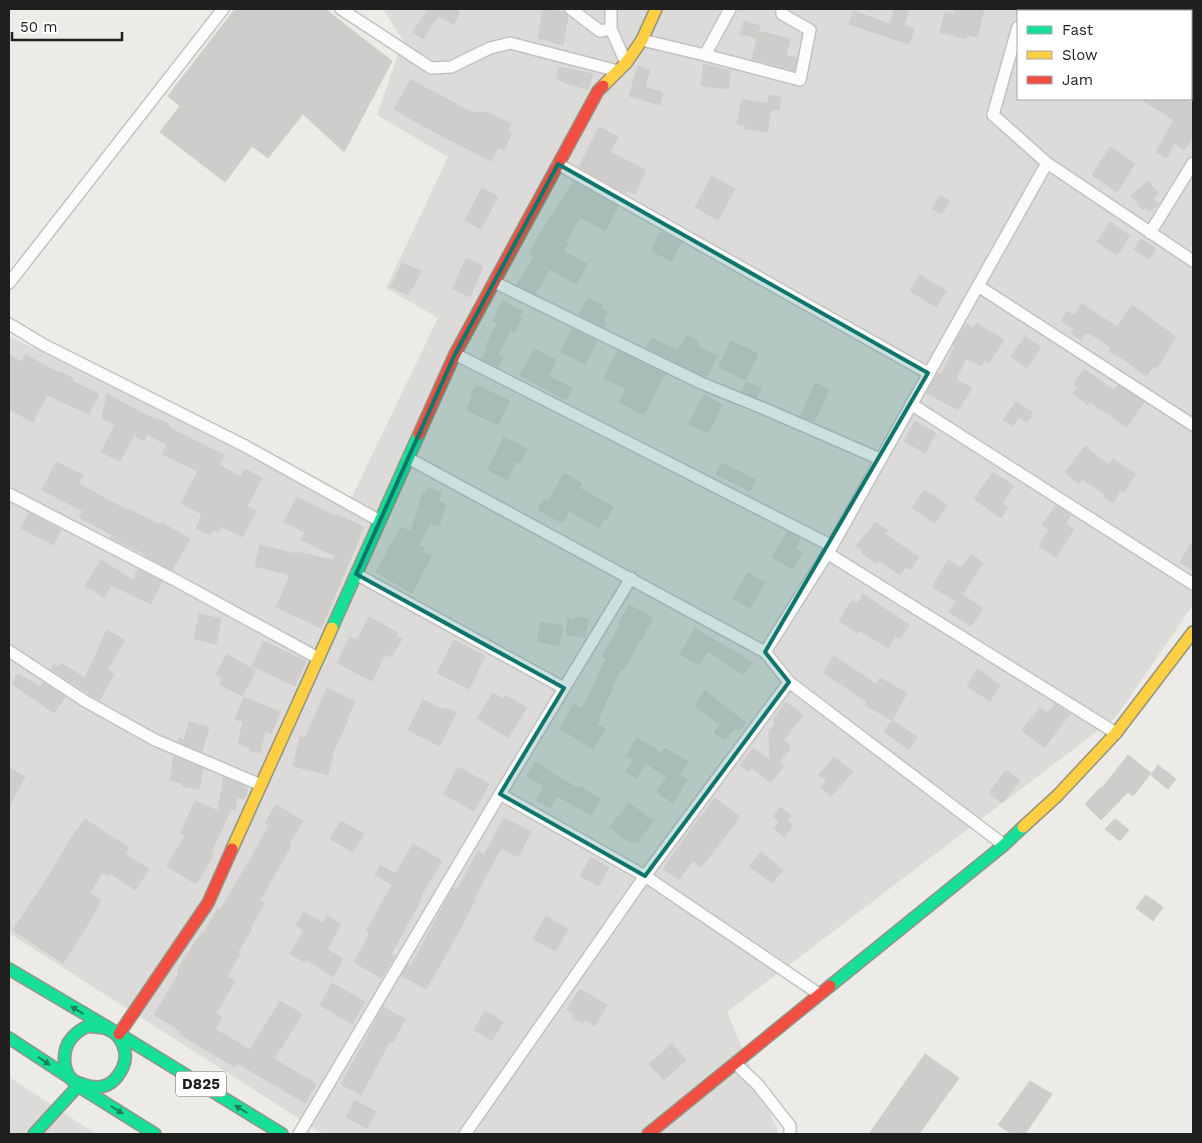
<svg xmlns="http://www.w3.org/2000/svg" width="1202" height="1143" font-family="'Work Sans',sans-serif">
<rect width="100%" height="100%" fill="#ecebe8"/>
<!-- residential -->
<g fill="#dcdbd9">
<path d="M383 9H1167L1170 11H1018V99H1191V30L1193 32V605L1116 717 727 1012 779 1134H323L9 933V336L350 501 438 318 386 288 448 157 377 115 403 40Z"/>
<path d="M9 1077 96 1134H9Z"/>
</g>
<!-- building -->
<g fill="#cfcdcb" stroke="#cfcdca">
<path d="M235 9H325L392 61 344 152 303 114 268 158 252 146 225 182 160 132 180 106 168 96Z"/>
<path d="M423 9H453L460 12 454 24 438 16 423 39 413 32 427 11Z"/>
<path d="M543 9 564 12 568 16 563 45 538 38Z"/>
<path d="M895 9H909L904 25 914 29 909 44 849 24 853 11 890 24Z"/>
<path d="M955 9H984L977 37 967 35 966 39 940 32 945 12 954 14Z"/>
<path d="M744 21 760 26 757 38 740 34Z"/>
<path d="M759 31 790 39 786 56 797 58 794 71 752 59Z"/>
<path d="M704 64 731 71 728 89 701 86Z"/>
<path d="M638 66 650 70 645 87 663 93 660 105 629 96Z"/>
<path d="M559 67 593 74 588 89 564 83V81L557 80Z"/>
<path d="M411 80 473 113 487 112 511 124 508 131 512 133 504 150 498 147 491 161 423 126 394 109Z"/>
<path d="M769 95 781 97 779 110 771 109 767 132 745 129 746 126 737 124 742 99 768 104Z"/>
<path d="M1140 99H1186L1193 103V139L1184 150 1175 143 1166 158 1156 152 1174 120Z"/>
<path d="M599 127 618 137 610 152 646 170 635 194 627 190 625 193 579 167Z"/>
<path d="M1110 147 1135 164 1117 192 1092 175Z"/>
<path d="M712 176 735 189 718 220 695 207Z"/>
<path d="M574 181 618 206 605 231 580 217 566 242 568 243 563 251 587 264 576 284 550 269 535 294 517 284 534 257 529 254 543 229Z"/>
<path d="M1148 181 1159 194 1153 199 1158 204 1149 212 1146 207 1143 210 1131 195Z"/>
<path d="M482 188 498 197 481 229 465 220Z"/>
<path d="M940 195 949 201 942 214 932 209Z"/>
<path d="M1110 222 1130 236 1117 255 1097 242Z"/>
<path d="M660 232 681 242 672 261 651 251Z"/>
<path d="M1141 239 1156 249 1149 259 1134 249Z"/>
<path d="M466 258 483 266 470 297 453 289Z"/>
<path d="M402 263 421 271 413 288 411 287 408 295 391 287Z"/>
<path d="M920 275 946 291 936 307 910 291Z"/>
<path d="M588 298 602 305 600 308 608 312 603 322 606 323 604 327 579 315Z"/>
<path d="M503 301 522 311 519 317 522 318 515 332 511 330 498 355 503 357 498 367 482 359 488 349 485 347 498 323 493 321Z"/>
<path d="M1082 304 1117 327 1132 305 1176 337 1157 368 1154 366 1146 376 1122 358 1109 351 1111 347 1092 335 1086 333 1081 340 1071 333 1074 329 1061 321 1067 311 1074 315Z"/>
<path d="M976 323 1004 340 989 363 985 360 981 366 966 358 956 379 972 388 958 410 926 393 938 373 941 375 955 346 953 345 967 324 973 328Z"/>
<path d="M572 329 597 341 585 364 561 352Z"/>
<path d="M687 335 699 342 697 346 717 356 706 377 647 348 652 338 678 351Z"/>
<path d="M1025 336 1041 347 1027 368 1011 357Z"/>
<path d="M731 341 758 354 745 380 719 367Z"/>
<path d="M534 349 556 360 549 376 572 388 566 400 520 375Z"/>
<path d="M618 351 665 374 644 415 619 402 626 389 604 378Z"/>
<path d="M9 355 21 362 26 355 59 373 60 372 73 378 72 381 99 394 89 414 47 395 33 422 9 409Z"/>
<path d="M1084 369 1114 390 1118 385 1144 402 1127 427 1090 402 1088 405 1073 394 1078 387 1074 384Z"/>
<path d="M746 382 761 388 757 398 742 392Z"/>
<path d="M816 383 829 390 814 422 800 416Z"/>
<path d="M476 385 510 401 498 425 467 410 473 396 471 395Z"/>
<path d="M107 394 148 416 158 420 159 419 169 424 168 427 224 455 219 465 241 477 245 469 262 478 247 507 257 511 242 537 221 526 219 532 213 530 211 535 196 529 202 514 181 503 198 471 162 454 167 445 147 434 144 441 134 435 120 461 101 452 115 425 102 418Z"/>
<path d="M704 395 722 405 708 433 689 424Z"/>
<path d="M1016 401 1033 413 1027 422 1019 417 1013 426 1003 420Z"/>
<path d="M915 421 936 433 925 453 904 441Z"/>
<path d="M504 437 527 449 520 463 516 461 507 480 488 470Z"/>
<path d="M1085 446 1109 465 1113 459 1136 474 1124 492 1121 490 1113 503 1103 497 1105 494 1082 479 1079 484 1065 472Z"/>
<path d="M56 462 83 475 79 484 125 509 126 508 161 525 162 523 190 539 172 570 145 556V554L111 538 112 535 80 518 83 511 42 490Z"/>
<path d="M722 463 756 480 750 491 716 474Z"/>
<path d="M993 472 1014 486 1002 503 1008 508 1001 518 974 499Z"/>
<path d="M564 473 582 484 579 488 613 507 606 520 603 519 599 528 569 511 563 523 538 510 544 499 548 501Z"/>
<path d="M428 488 441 492 438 502 446 504 439 526 430 523 418 545 425 548 422 552 431 556 412 593 376 572 401 527 411 532 423 492 427 493Z"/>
<path d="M924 490 947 505 935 523 912 508Z"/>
<path d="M297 497 335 516 336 514 364 527 321 628 276 607 290 575 255 566 260 545 295 554 296 552 333 560 334 555 301 540 305 532 284 522Z"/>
<path d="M1056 505 1071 515 1065 524 1074 529 1056 557 1039 546 1049 530 1042 525Z"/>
<path d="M29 513 61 530 53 545 21 528Z"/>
<path d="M876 522 888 531 885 534 919 557 910 570 905 567 900 575 878 560 876 563 862 553 863 551 856 546Z"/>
<path d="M787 532 800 539 795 549 802 553 792 569 772 557Z"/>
<path d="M1193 541V570L1180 562Z"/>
<path d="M971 554 983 563 962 595 983 608 971 626 949 612 956 601 932 587 948 560 961 568Z"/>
<path d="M101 560 133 580 138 569 162 581 151 604 111 585 104 597 85 586Z"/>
<path d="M748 573 765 583 750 608 733 598Z"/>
<path d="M863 594 909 625 900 639 895 637 888 648 859 630 857 633 839 621 852 600 858 604Z"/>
<path d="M629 605 653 618 623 670 621 669 598 719 600 720 597 724 605 729 593 749 560 728 574 704 582 709 606 659 602 657 621 623 619 622Z"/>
<path d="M199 614 221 619 216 644 194 639Z"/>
<path d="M369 617 398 633 396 636 402 639 391 657 385 654 372 681 337 663 350 637 357 640Z"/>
<path d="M575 617 588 619 585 637 566 634 568 619 574 620Z"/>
<path d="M541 622 563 626 559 646 537 641Z"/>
<path d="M695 628 731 650 732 649 752 663 743 675 708 651 699 665 680 654Z"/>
<path d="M107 630 125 640 107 670 114 674 100 699H97L51 669 54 664 59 667 61 663 85 678Z"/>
<path d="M454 640 485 656 469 689 437 673Z"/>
<path d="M263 641 306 661 295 686 252 666Z"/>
<path d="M227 654 256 671 242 696 219 684 222 678 216 674Z"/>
<path d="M834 656 876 684 880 678 907 693 892 720 865 705 867 702 823 672Z"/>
<path d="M977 669 1000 685 990 701 967 686Z"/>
<path d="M18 674 40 687 43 682 65 697 54 713 12 684Z"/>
<path d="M327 688 355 702 346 720H348L333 752 328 775 293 766 300 737 305 738Z"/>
<path d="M705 691 746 723 739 730 734 728 724 740 714 732 720 725 695 706Z"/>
<path d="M493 693 503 699 505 695 527 708 508 738 477 718Z"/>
<path d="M244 697 280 712 271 734 265 731 260 753 249 750 250 747 238 744 243 722 235 719Z"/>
<path d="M423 700 444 710 445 708 456 713 440 746 408 730Z"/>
<path d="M786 702 803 715 784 740 790 745 788 748 790 749 779 762 784 765 771 783 752 768 749 772 740 765 753 748 770 760 769 731 776 722 773 720Z"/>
<path d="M1055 704 1070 714 1044 748 1022 730 1040 708 1047 714Z"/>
<path d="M892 720 917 737 909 749 884 732Z"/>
<path d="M189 722 209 727 202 752 178 742 179 738 184 740Z"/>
<path d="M637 738 662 753 665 748 688 762 680 775 687 780 673 803 657 792 667 777 645 763 636 778 626 772 634 759 627 755Z"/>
<path d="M1128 755 1151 773 1133 796 1128 792 1101 820 1085 804 1101 787 1102 788Z"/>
<path d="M174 756 203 768 199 789 181 786 182 783 170 781Z"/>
<path d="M834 757 853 772 831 796 821 787 827 781 819 775Z"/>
<path d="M535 762 577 788 578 786 600 798 591 815 557 796 550 808 536 800 544 786 527 776Z"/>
<path d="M1158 765 1176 779 1168 789 1151 775Z"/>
<path d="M458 767 489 784 474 811 444 794Z"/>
<path d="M9 768 25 777 9 806Z"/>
<path d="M1006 770 1020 780 1002 803 989 793Z"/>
<path d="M224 777 244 786 243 787 248 789 247 792 244 799 237 797 235 810 231 809 211 853 214 854 196 884 167 866 185 836 180 834 195 801 218 811Z"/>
<path d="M715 798 740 817 701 867 693 860 679 880 663 869 693 826Z"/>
<path d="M629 803 653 821 637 843 634 840 631 843 610 827Z"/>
<path d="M276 805 303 821 289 844 291 846 260 900 265 903 250 928 252 929 237 953 240 954 227 976 235 981 216 1013 222 1017 215 1029 250 1050 280 1001 302 1014 274 1059 316 1084 305 1103 237 1063 235 1067 179 1034 181 1031 154 1015 179 973 177 971 188 953 202 932 204 933 218 909 220 910 255 851 269 826 265 823Z"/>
<path d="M781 807 791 816 787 821 793 826 784 837 774 828 779 822 773 816Z"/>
<path d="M504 818 531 832 518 857 501 848 474 899 475 900 456 937 426 989 401 975 408 964 411 966 453 888 457 890 478 851 484 855Z"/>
<path d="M85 819 129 848 125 854 149 869 135 890 110 873 108 876 102 873 90 893 101 900 88 924 63 963 13 930 52 871 71 838Z"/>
<path d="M1115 819 1129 830 1120 841 1105 829Z"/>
<path d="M341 821 364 834 353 852 330 839Z"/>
<path d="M413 844 442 861 420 897 422 898 391 954 395 956 381 978 354 962 370 933 366 931 392 885 375 875 380 865 395 874Z"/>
<path d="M761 852 783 870 772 883 749 866Z"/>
<path d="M591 857 609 868 598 886 580 876Z"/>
<path d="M1146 895 1163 907 1153 921 1136 908Z"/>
<path d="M304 912 323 923 327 916 341 924 327 949 343 959 333 976 306 960 305 962 290 954 304 930 296 925Z"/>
<path d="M546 916 568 929 556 951 533 939Z"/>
<path d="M332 983 365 1002 352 1024 320 1005Z"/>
<path d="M580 989 607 1005 595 1026 585 1020 583 1024 572 1017 574 1014 567 1009Z"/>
<path d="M383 1007 405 1019 393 1042 390 1041 361 1095 341 1084Z"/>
<path d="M485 1011 503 1022 492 1040 474 1030Z"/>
<path d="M672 1044 686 1060 664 1080 649 1064Z"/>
<path d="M925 1054 959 1078 919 1134H869Z"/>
<path d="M1030 1081 1052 1094 1025 1134H1012L998 1125Z"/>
<path d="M355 1100 376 1112 367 1128 346 1117Z"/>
</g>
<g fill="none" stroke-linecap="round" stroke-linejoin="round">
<!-- street casing -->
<g stroke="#c2c2c0" stroke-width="14">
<g id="street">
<path d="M341 9 431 68 451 67 490 48 510 43 618 71"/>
<path d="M571 9 600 31 611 29"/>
<path d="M611 9V29L626 63"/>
<path d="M1145 9V11"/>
<path d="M1023 11 1024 9"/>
<path d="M642 40 705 55 730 9"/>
<path d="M705 55 800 80 810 30 782 14V9"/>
<path d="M1191 73 1193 75"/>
<path d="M1047 163 1193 261"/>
<path d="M558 164 928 373"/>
<path d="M1150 233 1193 163"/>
<path d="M494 282 701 383 765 409 880 459"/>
<path d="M9 283 223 9"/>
<path d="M978 286 1193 425"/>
<path d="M9 324 44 345 245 446 380 521"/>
<path d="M455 354 832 546"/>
<path d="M911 404 1193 584"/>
<path d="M408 458 765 652 789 682 1004 845"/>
<path d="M9 494 177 581 318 658"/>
<path d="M827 553 1116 733"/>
<path d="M356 574 564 688"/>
<path d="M9 651 85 701 155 740 261 785"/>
<path d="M765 652 832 546 1047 163 993 115 1018 27"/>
<path d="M500 794 645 876 819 994"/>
<path d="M735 1063 758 1085 790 1126V1134"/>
<path d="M299 1134 500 794 631 578"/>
<path d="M465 1134 645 876 789 682"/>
</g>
</g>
<!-- fast casing -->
<g stroke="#929482" stroke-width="14">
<g id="fast">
<path d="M332 628 419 434"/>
<path d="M9 969 119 1034 282 1134"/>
<path d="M830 986 1004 845 1023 827"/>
<path d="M88 1026C94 1027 102 1027 107 1029 122 1034 129 1053 123 1067 114 1086 101 1091 82 1084 79 1083 74 1082 72 1079 68 1076 66 1070 65 1066 62 1046 71 1034 88 1026Z"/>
<path d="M9 1038 70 1078 78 1086 155 1134"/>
<path d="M34 1134 78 1086"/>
</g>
</g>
<!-- slow casing -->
<g stroke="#929482" stroke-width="14">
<g id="slow">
<path d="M603 86 626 63 642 40 656 9"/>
<path d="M1023 827 1057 796 1116 733 1193 632"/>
<path d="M232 849 332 628"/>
</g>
</g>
<!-- jam casing -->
<g stroke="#929482" stroke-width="14">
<g id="jam">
<path d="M419 434 455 354 598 91 603 86"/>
<path d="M119 1034 208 903 232 849"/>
<path d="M648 1134 830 986"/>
</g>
</g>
<!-- street -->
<use href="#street" stroke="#fcfcfc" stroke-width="11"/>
<!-- fast -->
<use href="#fast" stroke="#16e098" stroke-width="11"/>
<!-- slow -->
<use href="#slow" stroke="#ffcf43" stroke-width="11"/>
<!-- jam -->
<use href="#jam" stroke="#f24e42" stroke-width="11"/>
</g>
<!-- one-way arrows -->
<defs><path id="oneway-solid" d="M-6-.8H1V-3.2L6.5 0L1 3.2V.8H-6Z" transform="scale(1.25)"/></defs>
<g fill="#1a805c">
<use href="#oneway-solid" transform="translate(77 1010) rotate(-149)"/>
<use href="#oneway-solid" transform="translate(44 1061) rotate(34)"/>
<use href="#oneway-solid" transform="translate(241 1109) rotate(-148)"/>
<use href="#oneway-solid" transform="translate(117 1110) rotate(32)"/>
</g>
<!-- marked area -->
<path fill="#0f766e" fill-opacity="0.2" stroke="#0f766e" stroke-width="4" stroke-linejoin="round" d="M558 164 928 373 765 652 789 682 645 876 500 794 564 688 356 574 455 354Z"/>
<g text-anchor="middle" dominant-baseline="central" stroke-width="5" stroke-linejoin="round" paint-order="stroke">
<!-- shield labels -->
<rect fill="#fff" stroke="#626262" stroke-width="1" x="176" y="1071.5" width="50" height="25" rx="4"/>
<g font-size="15" font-weight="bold" fill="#1f1f1f">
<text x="201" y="1084">D825</text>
</g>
</g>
<!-- border -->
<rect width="1202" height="1143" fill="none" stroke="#1f1f1f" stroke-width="20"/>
<!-- legend -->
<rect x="1017" y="10" width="175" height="90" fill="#ffffff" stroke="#a5a5a5"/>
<rect x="1027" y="26" width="25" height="8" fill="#16e098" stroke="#a5a5a5"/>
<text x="1062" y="35" font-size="15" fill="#1f1f1f">Fast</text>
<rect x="1027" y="51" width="25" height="8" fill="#ffcf43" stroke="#a5a5a5"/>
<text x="1062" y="60" font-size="15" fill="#1f1f1f">Slow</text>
<rect x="1027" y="76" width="25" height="8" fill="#f24e42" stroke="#a5a5a5"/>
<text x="1062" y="85" font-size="15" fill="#1f1f1f">Jam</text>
<!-- scale -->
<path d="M12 32v8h110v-8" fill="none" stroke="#1f1f1f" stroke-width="2.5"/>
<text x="20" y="32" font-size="15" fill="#1f1f1f" stroke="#ffffff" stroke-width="4" paint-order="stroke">50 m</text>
</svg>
